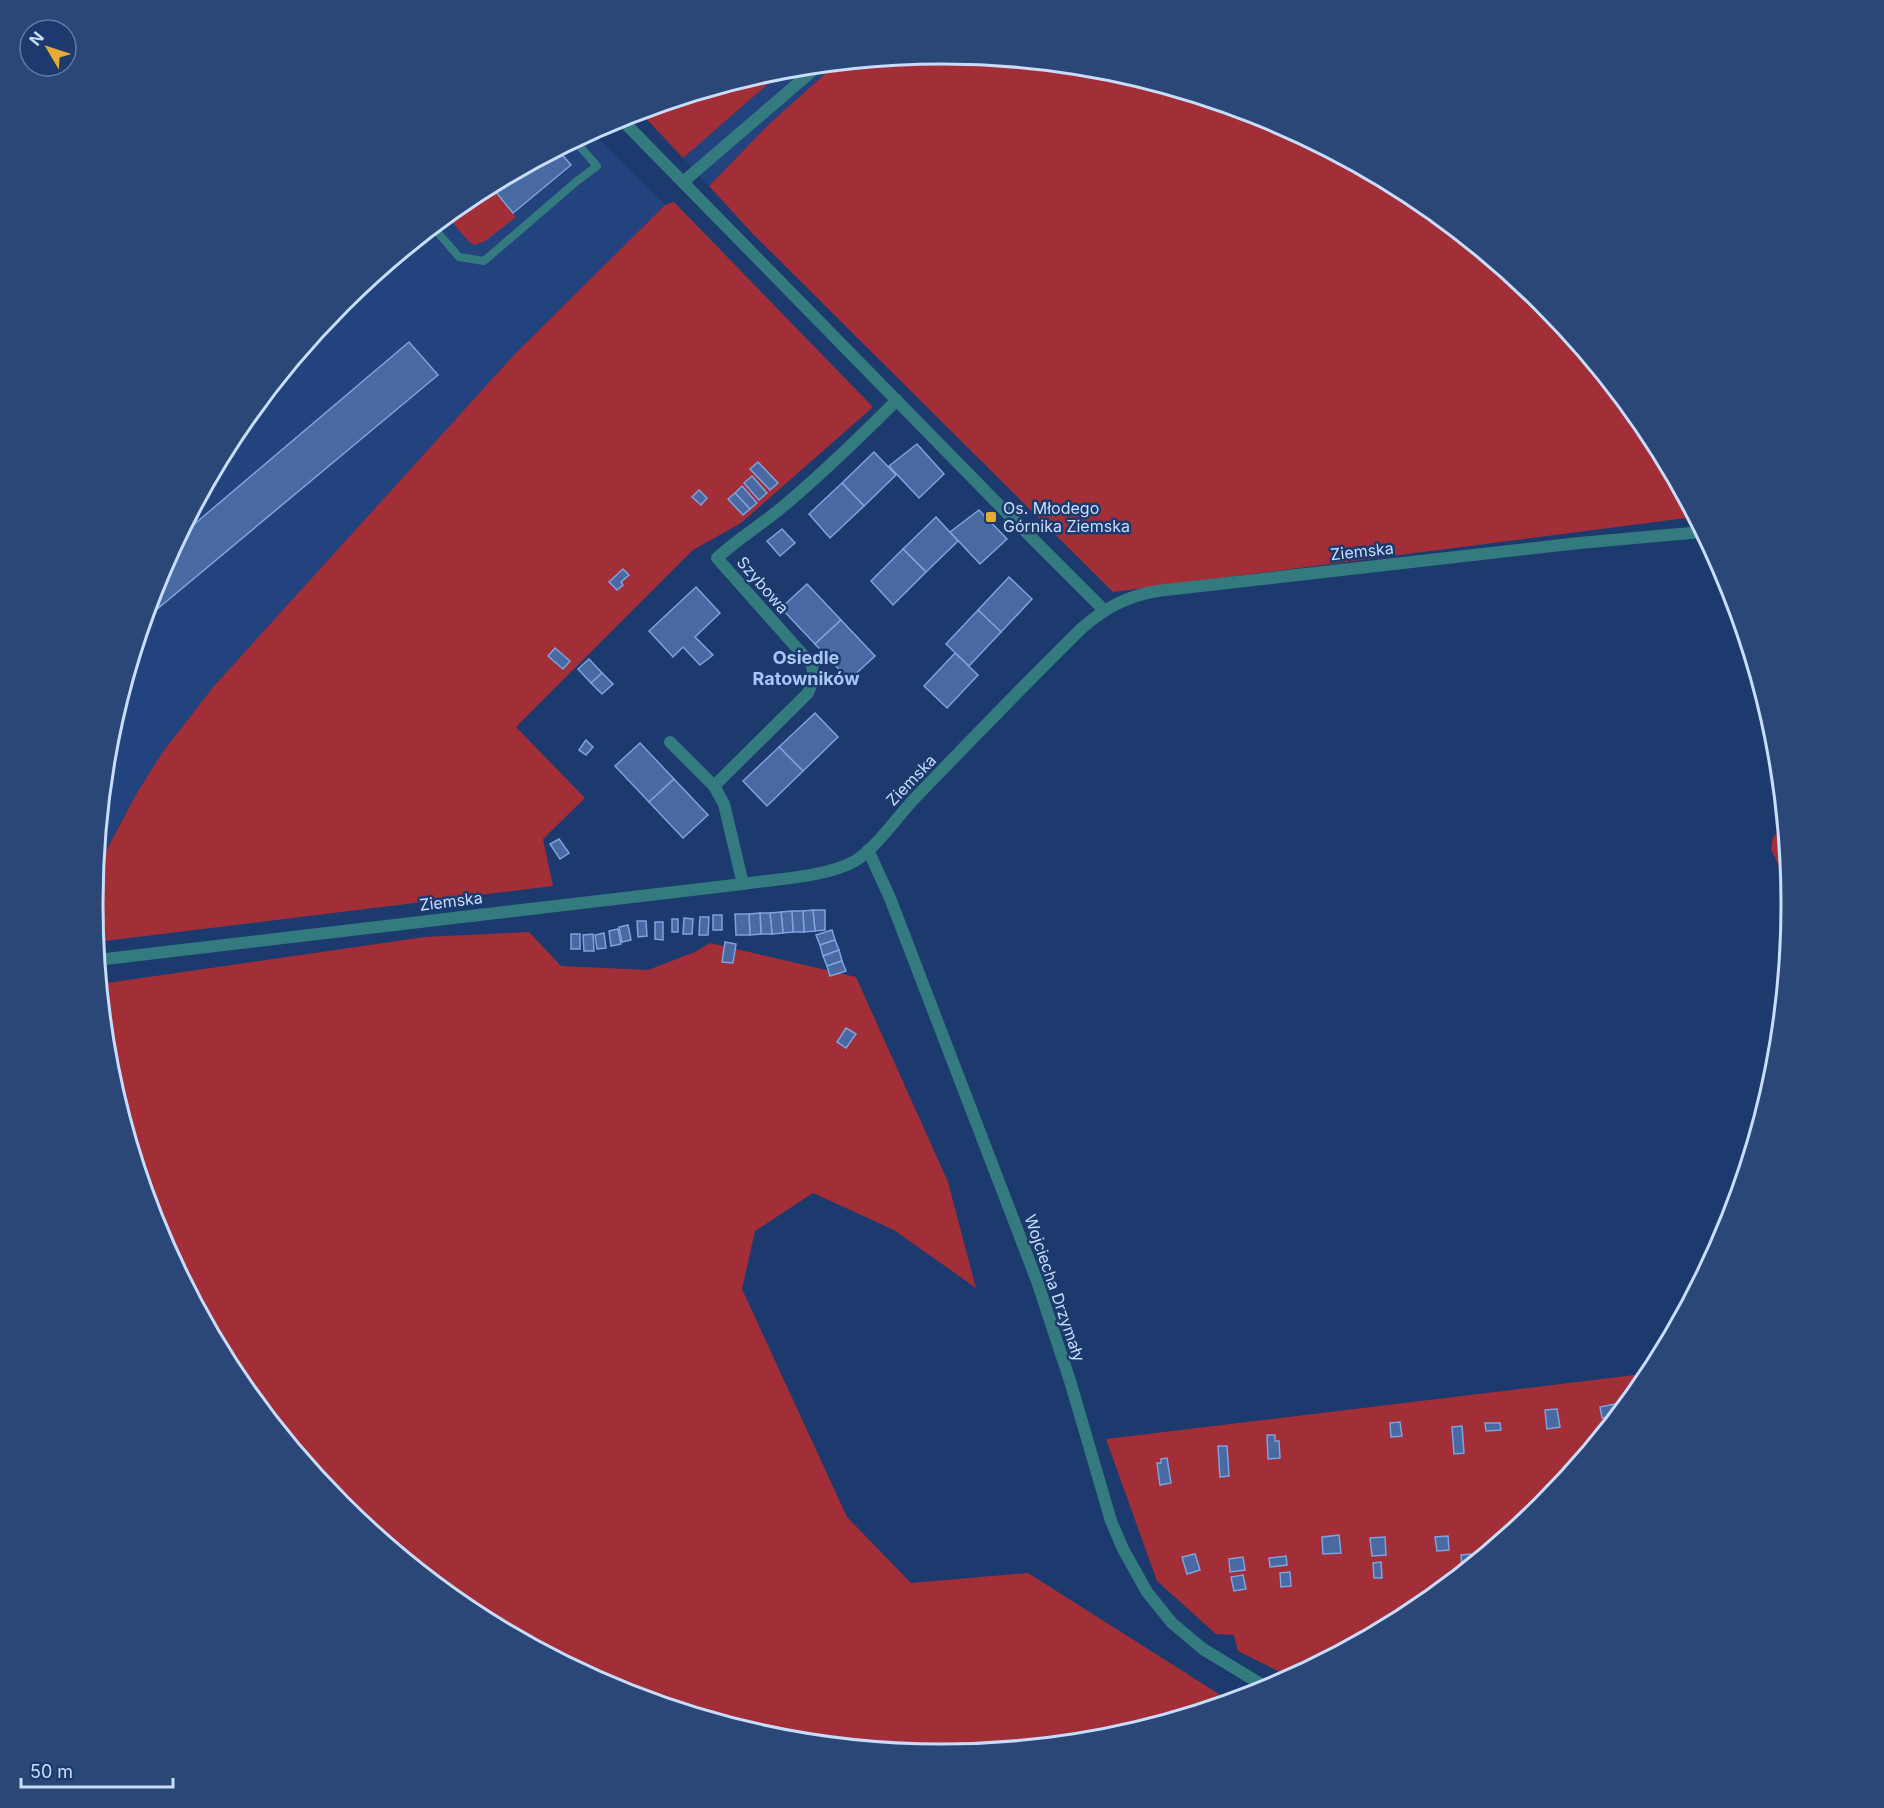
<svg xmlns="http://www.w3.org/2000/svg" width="1884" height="1808" font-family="Inter,sans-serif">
<rect width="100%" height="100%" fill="#1c3a6d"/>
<!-- built -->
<g fill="#22437d">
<path d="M835 65 768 125 709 186 683 158 784 70Z"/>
<path d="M592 132 665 205 513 356 214 686 162 753 137 793 95 869 108 738 157 578 235 431 341 303 470 197Z"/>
</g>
<!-- green -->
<g fill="#a22f38">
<path d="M942 54 1108 70 1268 119 1415 197 1543 303 1649 432 1694 517 1113 592 753 234 709 186 768 125 835 65Z"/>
<path d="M777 70H784L683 158 640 112Z"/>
<path d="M491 186 516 217 485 241 475 245 470 243 447 216 470 197Z"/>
<path d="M674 202 873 407 741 523 693 550 516 727 585 798 543 839 553 886 96 942 92 904 95 871 137 793 162 753 214 686 513 356 665 205Z"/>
<path d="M1784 827 1792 899 1786 882 1771 849 1773 837Z"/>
<path d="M529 932 561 966 648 970 695 952 710 943 856 977 948 1182 976 1288 894 1230 813 1193 755 1231 742 1289 847 1517 911 1583 1028 1573 1230 1701 1107 1738 942 1754 776 1738 616 1689 469 1611 341 1505 235 1376 157 1229 108 1069 100 984 425 937Z"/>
<path d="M1651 1373 1543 1505 1414 1611 1290 1677 1238 1651 1234 1635 1216 1634 1157 1581 1106 1439Z"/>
</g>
<!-- building -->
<g fill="#4869a1" stroke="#7fa2de" stroke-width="1.5">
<path d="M558 150 571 165 513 213 491 186Z"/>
<path d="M409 342 438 375 144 620 157 578 178 538Z"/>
<path d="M917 444 944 474 919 498 889 466Z"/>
<path d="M874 452 896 475 864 506 842 483Z"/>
<path d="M758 462 778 483 770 490 750 469Z"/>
<path d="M752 476 767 493 759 500 744 483Z"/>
<path d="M842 483 864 506 830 538 809 514Z"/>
<path d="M742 486 757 503 750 509 735 493Z"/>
<path d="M699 490 707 498 701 505 692 497Z"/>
<path d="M735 493 750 509 743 515 728 499Z"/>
<path d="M979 510 1007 539 980 564 950 532Z"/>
<path d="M936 517 958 541 926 572 903 549Z"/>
<path d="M782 529 795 543 780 556 767 541Z"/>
<path d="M903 549 926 572 893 605 871 581Z"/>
<path d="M623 569 629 575 621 582 623 585 617 590 609 582Z"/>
<path d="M1009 577 1032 599 1001 632 978 610Z"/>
<path d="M807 584 841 620 815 644 781 608Z"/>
<path d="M696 587 720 613 695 637 713 655 700 665 683 647 673 657 649 631Z"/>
<path d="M978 610 1001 632 969 666 946 644Z"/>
<path d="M841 620 875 656 849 680 815 644Z"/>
<path d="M555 648 570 661 563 669 548 656Z"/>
<path d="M955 653 978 675 947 708 924 686Z"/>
<path d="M589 659 602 673 591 683 578 669Z"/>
<path d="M602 673 613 684 602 694 591 683Z"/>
<path d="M815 713 838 737 803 771 779 747Z"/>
<path d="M586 740 593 747 586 755 579 750Z"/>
<path d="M640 743 674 779 649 802 615 766Z"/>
<path d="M779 747 803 771 767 806 743 781Z"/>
<path d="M674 779 708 815 683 838 649 802Z"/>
<path d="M559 839 569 853 560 859 550 844Z"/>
<path d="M813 910H825V930L815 931Z"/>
<path d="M813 910 815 931 804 932 803 911Z"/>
<path d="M792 911H803L804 932H793Z"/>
<path d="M792 911 793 932 783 933 781 912Z"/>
<path d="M781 912 783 933 772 934 770 913Z"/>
<path d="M760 913H770L772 934H761Z"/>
<path d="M760 913 761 934 750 935 749 914Z"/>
<path d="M735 914H749L750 935H736Z"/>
<rect x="713" y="915" width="9" height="15"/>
<path d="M700 917H709L708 935H699Z"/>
<path d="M684 918 693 919 692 934H683Z"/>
<rect x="672" y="919" width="6" height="13"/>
<path d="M637 921H646L647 936 638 937Z"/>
<path d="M655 922H663V940L655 939Z"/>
<path d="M628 925 631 940 622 942 619 927Z"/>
<path d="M618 929 621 944 611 946 609 931Z"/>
<path d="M832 930 835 940 820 945 816 935Z"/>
<path d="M604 933 606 948 597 949 595 935Z"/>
<rect x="571" y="934" width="9" height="15"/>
<path d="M593 934 594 951H584L583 935Z"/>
<path d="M835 940 839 950 823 956 820 945Z"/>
<path d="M725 942 736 944 733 963 722 962Z"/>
<path d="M839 950 842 961 827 966 823 956Z"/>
<path d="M842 961 846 971 830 976 827 966Z"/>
<path d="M846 1028 856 1034 846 1048 837 1042Z"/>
<path d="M1615 1404 1616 1416 1602 1418 1600 1407Z"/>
<path d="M1557 1409 1560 1427 1547 1429 1545 1410Z"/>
<path d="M1400 1422 1402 1436 1391 1437 1390 1423Z"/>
<path d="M1485 1423H1500L1501 1430 1486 1431Z"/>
<path d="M1462 1426 1464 1453 1454 1454 1452 1427Z"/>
<path d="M1267 1435H1275V1441H1279L1280 1458 1268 1459Z"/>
<path d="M1218 1446H1227L1229 1476 1220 1477Z"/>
<path d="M1167 1458 1171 1483 1160 1485 1157 1463H1161V1459Z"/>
<path d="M1339 1535 1341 1553 1323 1554 1322 1537Z"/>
<path d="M1448 1536 1449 1550 1437 1551 1435 1537Z"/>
<path d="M1385 1537 1386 1555 1372 1556 1370 1538Z"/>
<path d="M1195 1554 1200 1570 1187 1574 1182 1557Z"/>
<path d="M1471 1554 1472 1563 1462 1571 1461 1555Z"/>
<path d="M1286 1556 1287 1565 1270 1567 1269 1558Z"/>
<path d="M1243 1557 1245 1570 1230 1572 1229 1559Z"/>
<path d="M1381 1562 1382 1578H1374L1373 1563Z"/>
<path d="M1290 1572 1291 1586 1281 1587 1280 1573Z"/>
<path d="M1243 1575 1246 1589 1234 1591 1231 1577Z"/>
</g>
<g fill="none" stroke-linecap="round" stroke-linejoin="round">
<!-- service -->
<path stroke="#337b7f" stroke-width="8" d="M433 227 459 257 484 261 577 181 597 166 575 141"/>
<!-- minor -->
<g stroke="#337b7f" stroke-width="12">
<path d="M620 118 1001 507 1104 610"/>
<path d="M683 182 818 66"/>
<path d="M670 742 714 786"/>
<path d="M868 850 890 898 1037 1281 1071 1384 1111 1521 1123 1549 1147 1592 1172 1623 1203 1649 1269 1689"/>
<path d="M743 884 724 804 714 786 808 693 814 679 812 665 717 558C739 538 764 523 786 504 825 471 861 436 897 400"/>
</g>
<!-- tertiary -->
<path stroke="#337b7f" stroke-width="12" d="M97 960 743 884C775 879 827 877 855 861 876 848 898 816 915 798 970 741 1025 684 1082 628 1105 608 1127 596 1157 591L1579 543 1702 532"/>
</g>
<!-- markers -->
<rect fill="#e6ac36" stroke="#1c3a6d" stroke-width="2" x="985" y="511" width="12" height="12" rx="3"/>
<g text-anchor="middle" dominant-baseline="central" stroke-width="5" stroke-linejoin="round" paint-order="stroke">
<!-- poi labels -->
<g font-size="16" fill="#c9dcfb" stroke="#1c3a6d" text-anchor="start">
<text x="1003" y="508">Os. Młodego<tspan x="1003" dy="18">Górnika Ziemska</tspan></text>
</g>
<!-- street labels -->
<g font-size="16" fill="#c9dcfb" stroke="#1c3a6d">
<text transform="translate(1362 551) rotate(-6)">Ziemska</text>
<text transform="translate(763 585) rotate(49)">Szybowa</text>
<text transform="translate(911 780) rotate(-46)">Ziemska</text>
<text transform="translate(451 901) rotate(-7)">Ziemska</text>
<text transform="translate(1055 1288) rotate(71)">Wojciecha Drzymały</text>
</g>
<!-- neighbourhood labels -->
<g font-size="18" font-weight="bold" fill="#a9c6f8" stroke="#1c3a6d">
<text x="806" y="657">Osiedle<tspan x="806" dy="21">Ratowników</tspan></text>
</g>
</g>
<!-- crop -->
<path d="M0 0H1884V1808H0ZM942 64H942A839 839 0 0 1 1781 903V905A839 839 0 0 1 942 1744H942A839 839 0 0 1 103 905V903A839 839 0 0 1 942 64Z" fill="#2a4778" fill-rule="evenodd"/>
<path fill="none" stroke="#c9dcfb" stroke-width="3" d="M942 64H942A839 839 0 0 1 1781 903V905A839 839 0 0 1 942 1744H942A839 839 0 0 1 103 905V903A839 839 0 0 1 942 64Z"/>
<!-- north arrow -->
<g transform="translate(48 48) rotate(309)"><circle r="28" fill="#1c3a6d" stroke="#617ba6" stroke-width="1.5"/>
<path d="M0-4.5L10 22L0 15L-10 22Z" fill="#e6ac36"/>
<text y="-9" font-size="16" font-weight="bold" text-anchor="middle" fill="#c9dcfb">N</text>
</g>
<!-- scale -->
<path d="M21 1778v9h152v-9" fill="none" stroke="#c9dcfb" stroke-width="3"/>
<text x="30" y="1778" font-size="18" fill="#c9dcfb" stroke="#1c3a6d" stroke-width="4.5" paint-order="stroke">50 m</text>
</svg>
